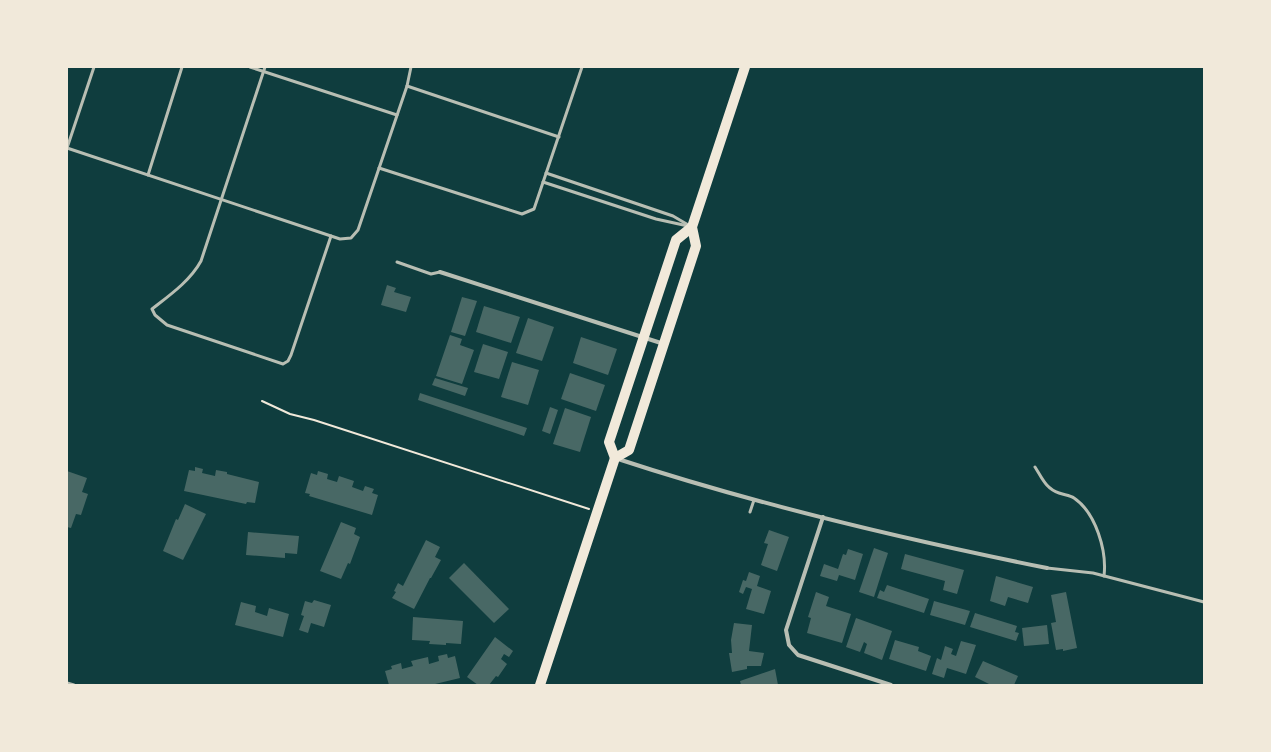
<svg xmlns="http://www.w3.org/2000/svg" width="1271" height="752" font-family="Raleway,sans-serif">
<rect width="100%" height="100%" fill="#0f3d3e"/>
<!-- building -->
<g fill="#486865">
<path d="M387 285 396 288 394 292 411 297 406 312 381 305Z"/>
<path d="M462 297 477 301 465 336 451 332Z"/>
<path d="M484 306 520 317 511 343 476 332Z"/>
<path d="M528 318 554 327 542 361 516 353Z"/>
<path d="M450 335 462 339 460 345 474 350 462 384 436 376Z"/>
<path d="M581 337 617 349 608 375 573 363Z"/>
<path d="M483 344 508 352 499 379 474 372Z"/>
<path d="M512 362 539 370 528 405 501 397Z"/>
<path d="M570 373 605 385 596 411 561 399Z"/>
<path d="M435 378 468 388 465 396 432 385Z"/>
<path d="M420 393 527 428 524 436 418 400Z"/>
<path d="M550 407 558 410 550 434 542 431Z"/>
<path d="M565 408 591 417 580 452 553 444Z"/>
<path d="M195 467 203 469 202 473 215 476 216 470 227 472V474L259 482 255 503 247 502 246 504 184 491 189 470 195 471Z"/>
<path d="M67 471 87 478 82 492 88 494 81 515 76 514 71 528 67 527Z"/>
<path d="M318 471 328 474 327 479 337 482 339 476 354 481 352 487 363 491 365 486 374 489 372 493 378 495 372 515 309 496 310 494 305 493 311 473 317 475Z"/>
<path d="M185 504 206 514 183 560 163 551 176 519 178 520Z"/>
<path d="M341 522 356 528 354 534 360 537 350 564 348 563 341 579 320 571Z"/>
<path d="M769 530 789 537 777 571 761 565 768 544 764 543Z"/>
<path d="M248 532 299 536 297 554 285 553V558L246 555Z"/>
<path d="M426 540 440 547 435 557 441 560 431 578H430L414 609 392 598 396 592 394 591 398 583 403 586Z"/>
<path d="M874 548 888 553 874 597 859 592Z"/>
<path d="M848 549 863 554 855 580 839 575 837 581 820 576 824 564 838 569 843 554 846 555Z"/>
<path d="M905 554 964 570 957 594 943 590 945 581 901 569Z"/>
<path d="M464 563 509 609 494 623 449 578Z"/>
<path d="M749 572 760 576 757 586 771 591 764 614 746 609 752 589 746 587 743 594 739 592 743 580 746 581Z"/>
<path d="M996 576 1033 587 1028 603 1008 597 1005 606 990 601Z"/>
<path d="M887 585 929 599 924 613 877 598 880 590 884 592Z"/>
<path d="M816 592 829 597 826 606 851 614 842 643 807 633 811 618 808 617Z"/>
<path d="M1066 592 1077 648 1063 651V649L1056 650 1051 623 1056 622 1051 595Z"/>
<path d="M314 600 331 605 324 627 311 623 308 633 299 630 304 616 301 615 305 601 312 603Z"/>
<path d="M934 601 970 611 965 625 930 615Z"/>
<path d="M241 602 256 606 255 612 267 616 269 608 289 614 283 637 235 625Z"/>
<path d="M975 613 1017 626 1015 632 1019 633 1016 641 970 627Z"/>
<path d="M413 617 463 621 461 644 446 643V645L429 644 430 641 412 640Z"/>
<path d="M856 618 892 631 882 660 864 653 867 644 864 642 860 652 846 647Z"/>
<path d="M734 623 752 625 749 651 764 653 761 666H747V669L732 672 729 653H732L731 640Z"/>
<path d="M1047 625 1049 644 1024 646 1022 628Z"/>
<path d="M495 637 513 651 509 657 504 654 501 659 507 664 498 677 496 676 489 685H478L467 677Z"/>
<path d="M895 640 919 647 918 651 931 656 926 671 889 659Z"/>
<path d="M961 641 976 645 966 674 947 668 944 678 932 674 937 658 941 660 945 646 953 649 951 654 956 656Z"/>
<path d="M447 654 448 658 455 656 460 678 431 685H389L385 671 392 669 391 666 401 663 402 669 413 666 411 661 428 657 429 664 439 661 438 656Z"/>
<path d="M983 661 1018 676 1014 685H991L975 677Z"/>
<path d="M775 669 778 685H741L740 681Z"/>
</g>
<g fill="none" stroke-linecap="round" stroke-linejoin="round">
<!-- path -->
<path stroke="#f1e9da" stroke-width="2" d="M262 401 290 414 314 420 589 509"/>
<!-- service -->
<g stroke="#b8beb3" stroke-width="3">
<path d="M250 67 397 115"/>
<path d="M265 67 201 261C190 281 170 295 152 309L155 315 167 325 283 364 288 361 291 355 331 236"/>
<path d="M407 86 559 137"/>
<path d="M67 148 340 239 351 238 358 230 407 86 411 67"/>
<path d="M67 148 94 67"/>
<path d="M379 168 522 214 534 209 582 67"/>
<path d="M546 173 673 216 690 226"/>
<path d="M148 175 182 67"/>
<path d="M543 182 656 219 688 226"/>
<path d="M397 262 431 274 440 272"/>
<path d="M1035 467C1042 478 1046 489 1059 493 1064 495 1070 495 1074 498 1096 513 1107 551 1104 576"/>
<path d="M750 512 754 500"/>
<path d="M1047 568 1093 573 1204 602"/>
<path d="M67 683 74 685"/>
</g>
<!-- minor -->
<g stroke="#b8beb3" stroke-width="4">
<path d="M440 272 664 344"/>
<path d="M618 459C758 505 903 539 1047 568"/>
<path d="M823 517 786 630 789 645 798 655 891 685"/>
</g>
<!-- primary -->
<g stroke="#f1e9da" stroke-width="10">
<path d="M615 458 609 442 676 240 692 227"/>
<path d="M540 685 615 458 629 450 696 246 692 227 745 67"/>
</g>
</g>
<!-- border -->
<rect width="1271" height="752" fill="none" stroke="#f1e9da" stroke-width="136"/>
</svg>
